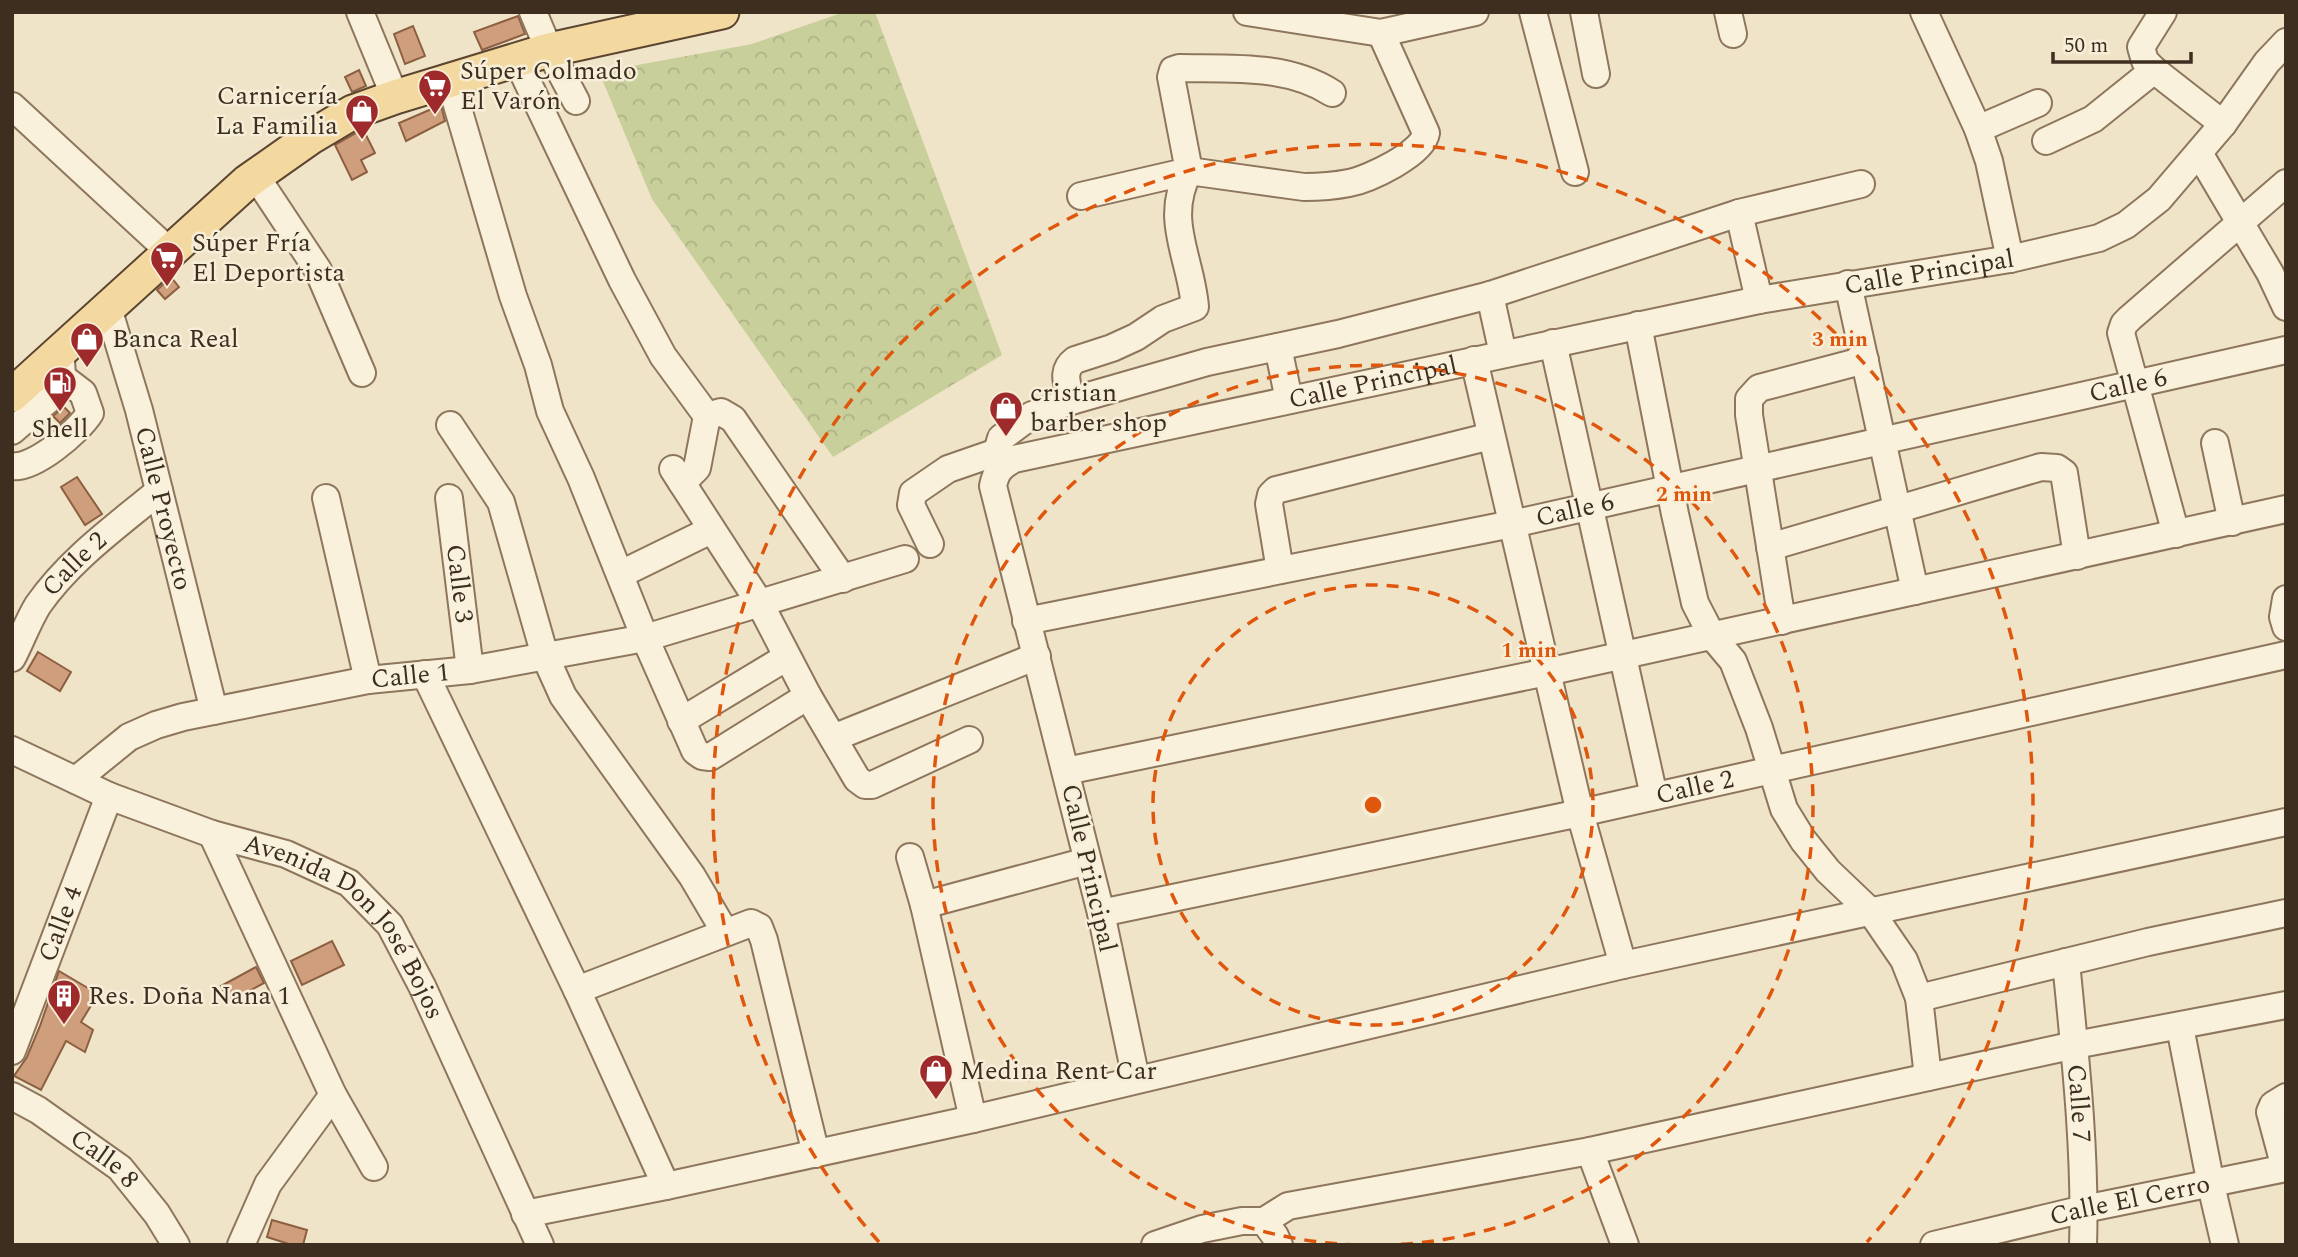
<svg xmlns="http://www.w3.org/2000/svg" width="2298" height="1257" font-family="Spectral,serif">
<defs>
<pattern id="forest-crowns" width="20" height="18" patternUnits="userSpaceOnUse" patternTransform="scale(1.75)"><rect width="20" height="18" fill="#c9cf9b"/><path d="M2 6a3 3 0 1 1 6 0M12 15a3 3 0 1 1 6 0" fill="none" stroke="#aeb285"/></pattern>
</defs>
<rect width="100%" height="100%" fill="#f0e4c8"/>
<!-- forest -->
<path fill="url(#forest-crowns)" d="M844 12H875L1002 355 833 457 652 199 599 72 752 44Z"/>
<!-- building -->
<g fill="#cf9f7d" stroke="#8d5f41" stroke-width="2">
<path d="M518 16 525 34 482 50 474 32Z"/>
<path d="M413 26 425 56 405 64 394 34Z"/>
<path d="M359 70 366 86 352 92 345 77Z"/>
<path d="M441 105 445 121 406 141 399 123Z"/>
<path d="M363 129 375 153 361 160 367 172 352 180 335 145Z"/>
<path d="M171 277 179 287 165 299 157 290Z"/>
<path d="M64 407 70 413 60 423 53 416Z"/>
<path d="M77 477 102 514 85 525 61 487Z"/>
<path d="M38 652 71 672 60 691 27 671Z"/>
<path d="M332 941 344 965 302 985 291 961Z"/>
<path d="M256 967 264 983 229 1002 221 986Z"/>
<path d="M59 971 98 994 81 1022 93 1030 85 1052 66 1041 41 1090 14 1076 27 1057 40 1026Z"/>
<path d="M272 1220 307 1230 303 1245H292L267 1237Z"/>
</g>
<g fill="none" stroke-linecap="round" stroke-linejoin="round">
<!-- minor casing -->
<g stroke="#8d765c" stroke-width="30">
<g id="minor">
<path d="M360 12 395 97"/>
<path d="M533 12 549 50 576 101"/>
<path d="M1247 12 1381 33 1475 12"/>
<path d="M1533 12 1575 172"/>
<path d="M1584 12 1596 74"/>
<path d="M1728 12 1733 34"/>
<path d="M1924 12 1978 129 1989 161 2010 259"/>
<path d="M517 60 622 280 663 356 707 416 697 468 682 483"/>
<path d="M2154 70 2223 124"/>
<path d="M450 81 513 296 538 365 550 411 581 478 645 638 695 751 702 756 710 757 808 696"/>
<path d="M12 106 169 251"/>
<path d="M1978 129 2038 103"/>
<path d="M2046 141 2093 119 2154 70 2145 61 2141 47 2163 12"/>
<path d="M2199 153 2270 273 2286 307"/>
<path d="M255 175 318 270 362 373"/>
<path d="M1081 196 1189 171 1171 77 1173 70 1179 68C1230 69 1287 64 1332 93"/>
<path d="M1739 213 1759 300"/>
<path d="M1848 284 1915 591"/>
<path d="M1490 295 1503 354"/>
<path id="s1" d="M108 308 139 410 214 711"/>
<path d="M1638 325 1675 514 1695 603 1712 636 1733 661 1759 728 1784 809 1803 840 1828 871 1871 912 1904 960 1919 998 1928 1077"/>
<path d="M1553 343 1654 796"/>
<path d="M1278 347 1289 400"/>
<path d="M1474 360 1580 813 1623 965"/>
<path d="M1071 401C1068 385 1060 371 1075 360L1112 348 1136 337 1163 319 1195 307C1191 257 1163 220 1189 171L1304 187C1319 187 1334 186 1349 183 1369 179 1423 154 1426 133L1381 33"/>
<path d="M707 416 721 412 733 419 843 579"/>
<path d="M450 425 501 502 545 656 563 696 692 876 725 932"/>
<path d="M12 431 55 394 62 377 61 360"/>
<path d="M2215 443 2232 522"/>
<path d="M12 466C33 470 79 431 90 413L83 393 62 377"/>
<path d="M1000 467 997 452 1001 438 1032 415 1071 401 1207 362 1338 334 1490 295 1739 213 1861 184"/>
<path d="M673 469 759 602 808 696 857 779 865 785H872L969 740"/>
<path d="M326 498 368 680"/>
<path id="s2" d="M449 498 470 670"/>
<path d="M2176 534 2121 333 2124 324 2130 318 2286 183"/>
<path d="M930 544 911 505 913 493 948 469 997 452"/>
<path d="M1770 547 2041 467 2057 468 2064 473 2077 556"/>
<path d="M1280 570 1269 504 1271 495 1276 490 1491 436"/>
<path d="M621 574 711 530"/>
<path d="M2286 599 2283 617 2286 627"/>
<path id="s3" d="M1026 621 1512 524 2286 350"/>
<path d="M1782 621 1749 415V399L1759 388 1865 360"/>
<path id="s4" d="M12 658C21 641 28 621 38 605 70 559 117 526 159 491"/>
<path d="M425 674 577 990 666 1186"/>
<path d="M681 721 787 657"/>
<path d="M833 738 1037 656"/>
<path id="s5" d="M12 750 109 796 212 834 286 854 349 883 390 925 422 986 540 1245"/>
<path d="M1066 771 1547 672 2286 509"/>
<path id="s6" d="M76 780 129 737 156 725 183 717 368 680 470 670 645 638 905 559"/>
<path d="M212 834 333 1095 374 1167"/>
<path d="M910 857 924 905 973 1119"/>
<path d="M924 905 1087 861"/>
<path id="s7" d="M1101 913 1580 813 2286 655"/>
<path id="s8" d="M2066 962C2075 1054 2086 1153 2083 1245"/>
<path d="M577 990 751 923 759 927 764 940 816 1154"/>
<path d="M1919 998 2148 942 2286 913"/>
<path d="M2180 1027 2211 1185 2225 1245"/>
<path id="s9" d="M12 1051 109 796"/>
<path id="s10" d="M1136 1079 1101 913 993 486C996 471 1001 466 1014 459L1759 300 2010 259 2099 238 2126 225 2159 199 2223 124 2267 62 2286 42"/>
<path id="s11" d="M12 1096 38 1110 120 1168 157 1214 176 1245"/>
<path d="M1590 1151 1625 1245"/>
<path d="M2285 1168 2270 1112 2273 1105 2286 1097"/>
<path d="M525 1214 666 1186 973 1119 1623 965 2286 822"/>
<path d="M1264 1221 1275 1236 1279 1245"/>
<path d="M241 1245 268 1184 333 1095"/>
<path d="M1155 1245 1202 1229 1242 1221H1264L1288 1206 1590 1151 2075 1045 2286 1005"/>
<path id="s12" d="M1934 1245 2084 1209 2286 1168"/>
</g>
</g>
<!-- major casing -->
<g stroke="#5b4430" stroke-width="37">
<path id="major" d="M12 395 247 182 311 137 353 112 395 97 549 50 722 12"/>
</g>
<!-- minor -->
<use href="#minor" stroke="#faf1dc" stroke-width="26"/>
<!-- major -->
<use href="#major" stroke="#f3d9a0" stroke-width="33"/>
</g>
<!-- distance rings -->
<g fill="none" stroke="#df570d" stroke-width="3.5" stroke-dasharray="12 9">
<circle cx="1373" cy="805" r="220"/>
<path d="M1358 1245A440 440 0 1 1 1388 1245"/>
<path d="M879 1242A660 660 0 1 1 1867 1242"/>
</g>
<!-- icons -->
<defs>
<g id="supermarket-pin" transform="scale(1.75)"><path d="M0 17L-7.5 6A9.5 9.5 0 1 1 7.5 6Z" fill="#9e2a2b" stroke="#f7eed8"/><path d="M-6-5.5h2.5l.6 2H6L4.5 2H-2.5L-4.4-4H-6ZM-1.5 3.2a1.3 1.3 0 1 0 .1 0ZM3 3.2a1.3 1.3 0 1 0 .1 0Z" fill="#fff"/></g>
<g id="shop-pin" transform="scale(1.75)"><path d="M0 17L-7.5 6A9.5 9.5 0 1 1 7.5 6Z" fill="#9e2a2b" stroke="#f7eed8"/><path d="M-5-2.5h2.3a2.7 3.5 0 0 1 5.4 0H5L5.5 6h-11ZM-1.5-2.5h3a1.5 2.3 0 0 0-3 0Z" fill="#fff"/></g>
<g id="fuel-pin" transform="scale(1.75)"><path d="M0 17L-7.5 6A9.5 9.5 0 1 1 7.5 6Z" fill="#9e2a2b" stroke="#f7eed8"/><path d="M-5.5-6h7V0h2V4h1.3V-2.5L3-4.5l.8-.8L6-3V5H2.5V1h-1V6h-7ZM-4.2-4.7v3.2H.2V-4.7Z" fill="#fff"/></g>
<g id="building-pin" transform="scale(1.75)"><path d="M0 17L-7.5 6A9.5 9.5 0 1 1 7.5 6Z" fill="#9e2a2b" stroke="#f7eed8"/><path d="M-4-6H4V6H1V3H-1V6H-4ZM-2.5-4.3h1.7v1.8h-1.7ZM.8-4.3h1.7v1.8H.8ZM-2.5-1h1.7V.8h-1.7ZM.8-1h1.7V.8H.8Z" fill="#fff"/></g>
</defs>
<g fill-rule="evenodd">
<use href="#supermarket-pin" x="435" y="86"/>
<use href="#shop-pin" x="362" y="111"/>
<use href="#supermarket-pin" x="167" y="258"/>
<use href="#shop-pin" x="87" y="339"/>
<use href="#fuel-pin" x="60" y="383"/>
<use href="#shop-pin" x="1006" y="408"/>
<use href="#building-pin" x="64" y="996"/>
<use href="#shop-pin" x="936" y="1071"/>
</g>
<g text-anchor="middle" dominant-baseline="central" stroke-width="5" stroke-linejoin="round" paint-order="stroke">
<!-- poi labels -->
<g font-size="26" fill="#3d2e20" stroke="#f7eed8" text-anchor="start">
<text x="460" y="71">Súper Colmado<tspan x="460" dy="30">El Varón</tspan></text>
<text x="338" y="96" text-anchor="end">Carnicería<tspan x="338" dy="30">La Familia</tspan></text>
<text x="192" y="243">Súper Fría<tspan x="192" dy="30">El Deportista</tspan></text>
<text x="112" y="339">Banca Real</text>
<text x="1030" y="393">cristian<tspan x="1030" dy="30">barber shop</tspan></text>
<text x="60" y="429" text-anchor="middle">Shell</text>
<text x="88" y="996">Res. Doña Nana 1</text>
<text x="960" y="1071">Medina Rent Car</text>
</g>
<!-- street labels -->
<g font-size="26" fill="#3d2e20" stroke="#f7eed8">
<text stroke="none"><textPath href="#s10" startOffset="1580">Calle Principal</textPath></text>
<text stroke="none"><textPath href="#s10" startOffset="1013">Calle Principal</textPath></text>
<text stroke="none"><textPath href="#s3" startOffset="1127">Calle 6</textPath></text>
<text stroke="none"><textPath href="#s1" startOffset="208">Calle Proyecto</textPath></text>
<text stroke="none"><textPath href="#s3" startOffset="560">Calle 6</textPath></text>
<text stroke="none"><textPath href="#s4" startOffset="114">Calle 2</textPath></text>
<text stroke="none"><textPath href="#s2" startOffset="86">Calle 3</textPath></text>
<text stroke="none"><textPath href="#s6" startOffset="357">Calle 1</textPath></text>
<text stroke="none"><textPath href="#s7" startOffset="607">Calle 2</textPath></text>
<text transform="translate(1089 868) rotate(77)">Calle Principal</text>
<text stroke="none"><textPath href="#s9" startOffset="136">Calle 4</textPath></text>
<text stroke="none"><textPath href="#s5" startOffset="388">Avenida Don José Bojos</textPath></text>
<text stroke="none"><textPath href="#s8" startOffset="142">Calle 7</textPath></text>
<text stroke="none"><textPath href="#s11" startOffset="112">Calle 8</textPath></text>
<text stroke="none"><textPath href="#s12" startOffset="201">Calle El Cerro</textPath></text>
</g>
</g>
<circle cx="1373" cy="805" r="10" fill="#df570d" stroke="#f7eed8" stroke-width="3.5"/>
<g font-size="21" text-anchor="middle" font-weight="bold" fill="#df570d" stroke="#f7eed8" stroke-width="5" stroke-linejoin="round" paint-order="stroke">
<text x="1840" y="346">3 min</text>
<text x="1684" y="501">2 min</text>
<text x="1529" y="657">1 min</text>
</g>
<!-- border -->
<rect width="2298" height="1257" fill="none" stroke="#3d2e20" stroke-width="28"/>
<!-- scale -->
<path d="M2053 52v10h138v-10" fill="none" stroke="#3d2e20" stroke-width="3.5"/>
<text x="2064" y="52" font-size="21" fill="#3d2e20" stroke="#f7eed8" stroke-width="5" paint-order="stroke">50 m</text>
</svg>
